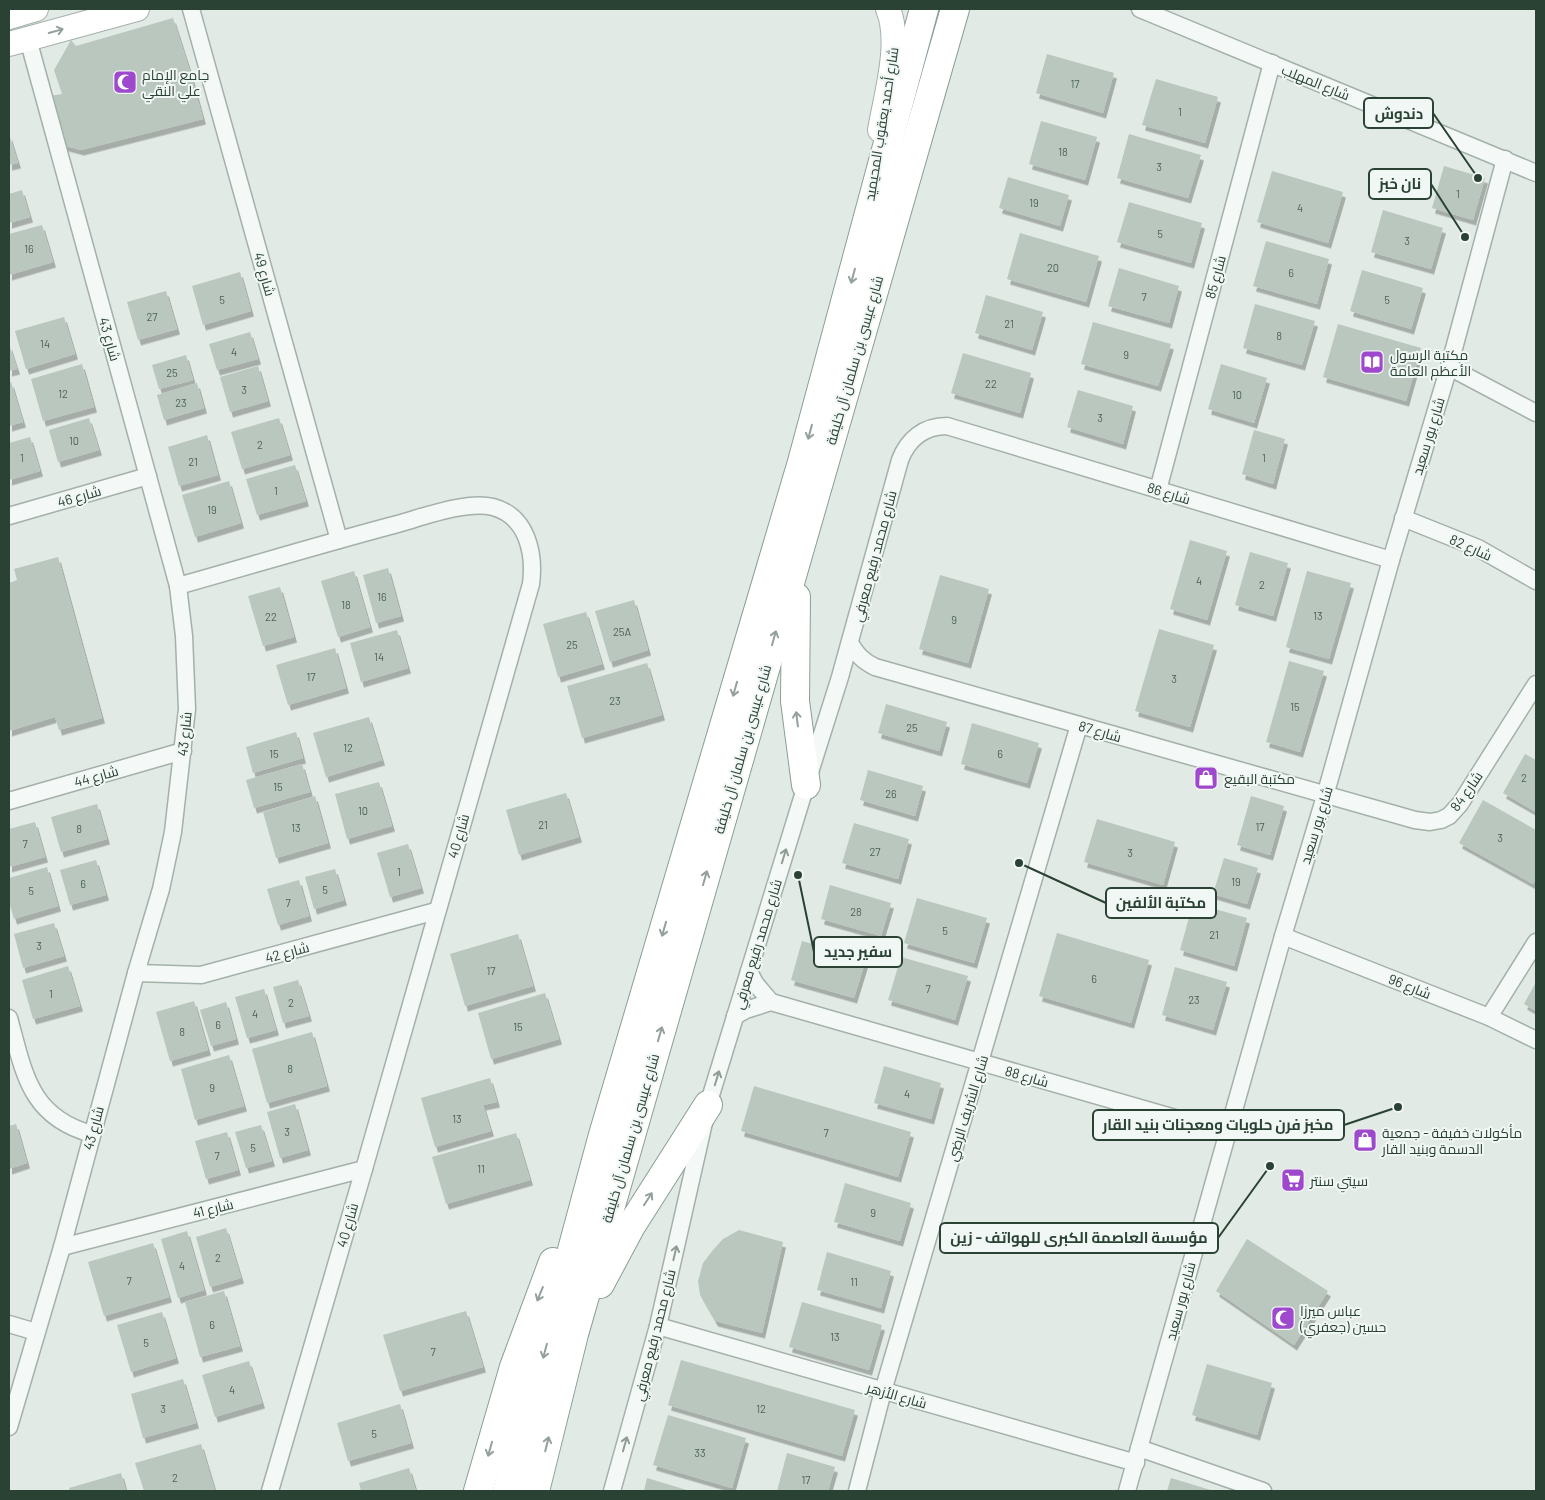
<svg xmlns="http://www.w3.org/2000/svg" width="1545" height="1500" font-family="Barlow,Cairo,sans-serif">
<defs>
<filter id="shadow"><feDropShadow dx="3" dy="5.5" stdDeviation="0" flood-color="#0004"/></filter>
</defs>
<rect width="100%" height="100%" fill="#e2eae5"/>
<!-- building -->
<g fill="#b9c7bf" filter="url(#shadow)">
<path d="M173 18 189 68 203 119 81 150 62 145 49 96 62 94 54 70 71 40 76 46Z"/>
<path d="M1047 54 1114 73 1103 113 1036 93Z"/>
<path d="M1156 79 1218 97 1205 143 1142 125Z"/>
<path d="M1041 121 1097 137 1085 180 1029 164Z"/>
<path d="M9 134 18 163 9 165Z"/>
<path d="M1129 134 1201 155 1188 198 1117 178Z"/>
<path d="M1444 166 1485 178 1473 220 1432 208Z"/>
<path d="M1272 171 1343 192 1328 243 1257 222Z"/>
<path d="M1008 177 1069 195 1060 226 999 208Z"/>
<path d="M22 190 30 217 9 223V194Z"/>
<path d="M1129 202 1202 223 1191 263 1117 242Z"/>
<path d="M1383 210 1443 228 1431 269 1371 252Z"/>
<path d="M42 225 53 262 9 275V234Z"/>
<path d="M1020 233 1099 256 1086 302 1007 279Z"/>
<path d="M1266 241 1329 259 1317 304 1253 286Z"/>
<path d="M1119 268 1179 286 1169 323 1108 306Z"/>
<path d="M1362 270 1423 288 1411 329 1350 311Z"/>
<path d="M240 272 251 311 203 325 192 286Z"/>
<path d="M166 291 177 329 138 340 127 302Z"/>
<path d="M986 295 1043 312 1032 350 975 333Z"/>
<path d="M1255 304 1315 321 1302 365 1243 348Z"/>
<path d="M64 317 75 354 26 369 15 331Z"/>
<path d="M1093 322 1171 344 1158 386 1081 364Z"/>
<path d="M1338 324 1421 348 1406 401 1323 377Z"/>
<path d="M250 332 258 359 217 370 209 344Z"/>
<path d="M9 344 17 369 9 371Z"/>
<path d="M963 353 1031 373 1020 413 951 393Z"/>
<path d="M186 355 193 380 159 389 152 365Z"/>
<path d="M82 364 94 407 43 421 31 379Z"/>
<path d="M1221 364 1267 378 1254 423 1208 409Z"/>
<path d="M258 366 268 401 230 412 220 377Z"/>
<path d="M11 382 23 422 9 426V383Z"/>
<path d="M197 383 204 408 164 420 157 395Z"/>
<path d="M1078 390 1133 406 1123 444 1067 427Z"/>
<path d="M89 418 99 450 58 462 49 430Z"/>
<path d="M279 418 290 455 242 469 231 432Z"/>
<path d="M1254 430 1285 439 1273 484 1242 474Z"/>
<path d="M207 435 218 475 179 486 168 447Z"/>
<path d="M30 437 40 471 9 480V443Z"/>
<path d="M295 465 306 501 257 515 246 479Z"/>
<path d="M229 481 241 523 195 537 182 495Z"/>
<path d="M1190 540 1227 551 1207 620 1170 609Z"/>
<path d="M1250 552 1288 563 1273 616 1235 605Z"/>
<path d="M58 557 102 718 59 730 55 717 9 731V583L17 580 14 569Z"/>
<path d="M388 568 401 616 376 623 363 575Z"/>
<path d="M354 571 370 627 338 637 321 581Z"/>
<path d="M1307 571 1351 583 1329 659 1286 647Z"/>
<path d="M940 575 989 589 968 663 919 649Z"/>
<path d="M280 587 294 637 263 646 248 596Z"/>
<path d="M634 600 648 650 610 662 595 611Z"/>
<path d="M586 612 602 664 558 677 543 624Z"/>
<path d="M1159 629 1214 645 1190 727 1135 711Z"/>
<path d="M397 630 408 668 361 682 350 643Z"/>
<path d="M335 648 346 688 288 705 276 665Z"/>
<path d="M1289 661 1324 671 1300 752 1266 742Z"/>
<path d="M647 663 662 715 582 738 567 686Z"/>
<path d="M886 704 947 722 939 751 878 733Z"/>
<path d="M369 717 382 760 326 777 313 733Z"/>
<path d="M972 723 1039 743 1027 783 961 764Z"/>
<path d="M296 732 303 758 253 773 246 747Z"/>
<path d="M1525 754 1536 760V812L1503 793Z"/>
<path d="M302 764 310 792 254 808 246 780Z"/>
<path d="M868 770 923 786 915 816 860 800Z"/>
<path d="M379 782 392 826 347 839 335 794Z"/>
<path d="M566 793 579 837 519 855 506 810Z"/>
<path d="M315 796 328 843 276 858 263 812Z"/>
<path d="M1251 796 1284 806 1270 855 1237 845Z"/>
<path d="M1483 800 1536 830V878L1533 884 1459 843Z"/>
<path d="M97 804 107 839 61 852 51 817Z"/>
<path d="M1097 819 1175 842 1163 885 1084 862Z"/>
<path d="M35 822 45 857 9 867V829Z"/>
<path d="M854 823 909 839 898 879 842 863Z"/>
<path d="M408 844 421 888 390 897 377 853Z"/>
<path d="M1224 858 1258 868 1247 904 1213 894Z"/>
<path d="M96 860 106 895 70 905 60 870Z"/>
<path d="M47 867 58 906 14 919 9 902V878Z"/>
<path d="M335 869 344 900 314 909 305 877Z"/>
<path d="M299 880 309 916 278 925 267 889Z"/>
<path d="M830 885 891 903 881 936 821 919Z"/>
<path d="M917 898 987 918 974 963 904 943Z"/>
<path d="M1193 903 1247 918 1234 966 1180 950Z"/>
<path d="M54 923 64 956 23 968 14 934Z"/>
<path d="M1057 933 1149 960 1131 1023 1039 996Z"/>
<path d="M518 934 533 986 465 1006 450 954Z"/>
<path d="M802 941 866 959 854 998 791 980Z"/>
<path d="M901 957 968 976 955 1020 888 1000Z"/>
<path d="M68 966 80 1006 33 1019 22 980Z"/>
<path d="M1175 967 1227 982 1213 1030 1162 1015Z"/>
<path d="M298 980 309 1016 283 1023 273 987Z"/>
<path d="M1536 982V1011L1524 1004Z"/>
<path d="M264 989 276 1030 247 1038 235 997Z"/>
<path d="M545 993 559 1039 491 1059 478 1013Z"/>
<path d="M194 1001 208 1050 170 1061 156 1012Z"/>
<path d="M226 1002 236 1039 211 1046 200 1010Z"/>
<path d="M312 1032 327 1086 267 1103 252 1049Z"/>
<path d="M229 1055 244 1106 195 1120 181 1069Z"/>
<path d="M884 1066 941 1083 931 1119 874 1103Z"/>
<path d="M490 1078 497 1102 483 1105 491 1131 435 1147 421 1098Z"/>
<path d="M754 1086 911 1132 898 1177 741 1131Z"/>
<path d="M295 1104 308 1150 280 1158 267 1112Z"/>
<path d="M16 1124 27 1163 9 1169V1126Z"/>
<path d="M261 1125 272 1161 246 1168 235 1132Z"/>
<path d="M227 1132 238 1170 206 1179 195 1141Z"/>
<path d="M516 1133 530 1180 446 1204 432 1157Z"/>
<path d="M845 1183 911 1203 900 1241 834 1222Z"/>
<path d="M226 1228 241 1278 210 1287 196 1237Z"/>
<path d="M739 1230 783 1242 762 1333 715 1321 700 1295 698 1281 703 1263 713 1250 723 1239Z"/>
<path d="M187 1231 204 1290 178 1298 161 1239Z"/>
<path d="M1247 1239 1328 1291 1294 1345 1216 1291Z"/>
<path d="M153 1243 169 1297 104 1316 88 1262Z"/>
<path d="M827 1252 891 1271 881 1308 817 1290Z"/>
<path d="M224 1291 240 1346 200 1357 185 1302Z"/>
<path d="M802 1302 882 1325 869 1370 789 1347Z"/>
<path d="M466 1311 483 1367 400 1391 383 1335Z"/>
<path d="M162 1312 176 1358 131 1372 117 1325Z"/>
<path d="M681 1360 855 1410 842 1456 668 1405Z"/>
<path d="M249 1361 262 1403 215 1417 202 1375Z"/>
<path d="M1207 1364 1272 1383 1257 1435 1192 1415Z"/>
<path d="M183 1379 196 1423 143 1438 131 1394Z"/>
<path d="M400 1404 411 1443 348 1461 337 1423Z"/>
<path d="M668 1415 746 1438 732 1488 653 1465Z"/>
<path d="M201 1444 215 1491H144L135 1463Z"/>
<path d="M787 1453 835 1467 828 1491H777Z"/>
<path d="M409 1468 416 1491H361L359 1483Z"/>
<path d="M121 1473 126 1491H70L69 1488Z"/>
<path d="M647 1478 690 1491H644Z"/>
<path d="M1171 1478 1214 1491H1167Z"/>
</g>
<g fill="none" stroke-linecap="round" stroke-linejoin="round">
<!-- street casing -->
<g stroke="#a3b1a9" stroke-width="19">
<g id="street">
<path d="M191 9 339 540"/>
<path d="M1140 9 1536 173"/>
<path d="M1449 367 1536 413"/>
<path d="M1158 490 1272 63"/>
<path d="M9 516 148 476"/>
<path d="M1403 518 1478 548 1536 581"/>
<path d="M178 586C249 566 319 545 390 526 418 519 465 500 493 507 527 516 535 553 531 584L364 1169 270 1491"/>
<path d="M850 643C857 655 863 661 875 667L1415 820 1430 822 1441 820 1449 816 1460 804 1536 684"/>
<path d="M9 801 183 751"/>
<path d="M1283 936 1489 1017 1536 1040"/>
<path d="M749 971 755 983 771 1002"/>
<path d="M136 973 201 975 436 911"/>
<path d="M735 1016 746 1010 771 1002 1227 1133"/>
<path d="M1489 1017 1536 942"/>
<path d="M9 1018C24 1072 29 1117 92 1134"/>
<path d="M62 1247 364 1169"/>
<path d="M9 1324 36 1332"/>
<path d="M658 1326 1136 1463"/>
<path d="M9 1427 62 1247 136 973 161 889 173 832 187 709 184 636 178 586 28 39"/>
<path d="M1139 1448 1263 1491"/>
<path d="M612 1491 658 1326 708 1105 806 785 840 677 900 460C908 439 924 426 947 426L1391 560"/>
<path d="M857 1491 883 1391 1079 725"/>
<path d="M1127 1491 1283 936 1325 796 1391 560 1449 367 1505 159"/>
</g>
</g>
<!-- secondary casing -->
<g stroke="#a3b1a9" stroke-width="26">
<g id="secondary">
<path d="M9 17 36 9"/>
<path d="M9 44 137 9"/>
<path d="M880 130C886 95 902 42 888 9"/>
</g>
</g>
<!-- highway casing -->
<g stroke="#89a093" stroke-width="30">
<g id="highway">
<path d="M796 597 795 701 806 785"/>
<path d="M600 1284 631 1226 708 1105"/>
<path d="M478 1491 514 1367 553 1262"/>
<path d="M507 1491 603 1135 802 462 924 9"/>
<path d="M535 1491 574 1334 955 9"/>
</g>
</g>
<!-- street -->
<use href="#street" stroke="#f4f8f6" stroke-width="16"/>
<!-- secondary -->
<use href="#secondary" stroke="#fff" stroke-width="24"/>
<!-- highway -->
<use href="#highway" stroke="#fff" stroke-width="28"/>
</g>
<!-- one-way arrows -->
<defs><path id="oneway-shaft" d="M-6 0H5M1.5-3L5.5 0L1.5 3" fill="none" stroke-width="1.6" stroke-linecap="round" stroke-linejoin="round" transform="scale(1.25)"/></defs>
<g stroke="#94a09a">
<use href="#oneway-shaft" transform="translate(56 31) rotate(-15)"/>
<use href="#oneway-shaft" transform="translate(853 276) rotate(105)"/>
<use href="#oneway-shaft" transform="translate(810 432) rotate(105)"/>
<use href="#oneway-shaft" transform="translate(774 638) rotate(-74)"/>
<use href="#oneway-shaft" transform="translate(735 689) rotate(106)"/>
<use href="#oneway-shaft" transform="translate(797 719) rotate(-97)"/>
<use href="#oneway-shaft" transform="translate(705 878) rotate(-74)"/>
<use href="#oneway-shaft" transform="translate(664 929) rotate(106)"/>
<use href="#oneway-shaft" transform="translate(660 1034) rotate(-74)"/>
<use href="#oneway-shaft" transform="translate(648 1199) rotate(-57)"/>
<use href="#oneway-shaft" transform="translate(540 1294) rotate(112)"/>
<use href="#oneway-shaft" transform="translate(545 1351) rotate(105)"/>
<use href="#oneway-shaft" transform="translate(547 1444) rotate(-76)"/>
<use href="#oneway-shaft" transform="translate(490 1449) rotate(106)"/>
</g>
<g stroke="#8f9d95">
<use href="#oneway-shaft" transform="translate(784 856) rotate(-73)"/>
<use href="#oneway-shaft" transform="translate(717 1078) rotate(-73)"/>
<use href="#oneway-shaft" transform="translate(675 1253) rotate(-77)"/>
<use href="#oneway-shaft" transform="translate(625 1444) rotate(-74)"/>
</g>
<!-- icons -->
<defs>
<g id="mosque-square" transform="scale(1.25)"><rect x="-9" y="-9" width="18" height="18" rx="4" fill="#9e49cd" stroke="#f1f7f4"/><path d="M3.5-4.9A6 6 0 1 0 3.5 4.9A5 5 0 1 1 3.5-4.9Z" fill="#fff"/></g>
<g id="library-square" transform="scale(1.25)"><rect x="-9" y="-9" width="18" height="18" rx="4" fill="#9e49cd" stroke="#f1f7f4"/><path d="M-6-4Q-3-5.5-.7-3.5V5Q-3 3-6 4ZM6-4Q3-5.5 .7-3.5V5Q3 3 6 4Z" fill="#fff"/></g>
<g id="shop-square" transform="scale(1.25)"><rect x="-9" y="-9" width="18" height="18" rx="4" fill="#9e49cd" stroke="#f1f7f4"/><path d="M-5-2.5h2.3a2.7 3.5 0 0 1 5.4 0H5L5.5 6h-11ZM-1.5-2.5h3a1.5 2.3 0 0 0-3 0Z" fill="#fff"/></g>
<g id="supermarket-square" transform="scale(1.25)"><rect x="-9" y="-9" width="18" height="18" rx="4" fill="#9e49cd" stroke="#f1f7f4"/><path d="M-6-5.5h2.5l.6 2H6L4.5 2H-2.5L-4.4-4H-6ZM-1.5 3.2a1.3 1.3 0 1 0 .1 0ZM3 3.2a1.3 1.3 0 1 0 .1 0Z" fill="#fff"/></g>
</defs>
<g fill-rule="evenodd">
<use href="#mosque-square" x="125" y="82"/>
<use href="#library-square" x="1372" y="362"/>
<use href="#shop-square" x="1206" y="778"/>
<use href="#shop-square" x="1365" y="1140"/>
<use href="#supermarket-square" x="1293" y="1180"/>
<use href="#mosque-square" x="1283" y="1318"/>
</g>
<g text-anchor="middle" dominant-baseline="central" stroke-width="4" stroke-linejoin="round" paint-order="stroke">
<!-- number labels -->
<g font-size="11" fill="#4e6357">
<text x="1075" y="83">17</text>
<text x="1180" y="111">1</text>
<text x="1063" y="151">18</text>
<text x="1159" y="166">3</text>
<text x="1458" y="193">1</text>
<text x="1034" y="202">19</text>
<text x="1300" y="207">4</text>
<text x="1160" y="233">5</text>
<text x="1407" y="240">3</text>
<text x="29" y="248">16</text>
<text x="1053" y="267">20</text>
<text x="1291" y="272">6</text>
<text x="1144" y="296">7</text>
<text x="222" y="299">5</text>
<text x="1387" y="299">5</text>
<text x="152" y="316">27</text>
<text x="1009" y="323">21</text>
<text x="1279" y="335">8</text>
<text x="45" y="343">14</text>
<text x="234" y="351">4</text>
<text x="1126" y="354">9</text>
<text x="172" y="372">25</text>
<text x="991" y="383">22</text>
<text x="244" y="389">3</text>
<text x="63" y="393">12</text>
<text x="1237" y="394">10</text>
<text x="181" y="402">23</text>
<text x="1100" y="417">3</text>
<text x="74" y="440">10</text>
<text x="260" y="444">2</text>
<text x="22" y="457">1</text>
<text x="1264" y="457">1</text>
<text x="193" y="461">21</text>
<text x="276" y="490">1</text>
<text x="212" y="509">19</text>
<text x="1199" y="580">4</text>
<text x="1262" y="584">2</text>
<text x="382" y="596">16</text>
<text x="346" y="604">18</text>
<text x="1318" y="615">13</text>
<text x="271" y="616">22</text>
<text x="954" y="619">9</text>
<text x="622" y="631">25A</text>
<text x="572" y="644">25</text>
<text x="379" y="656">14</text>
<text x="311" y="676">17</text>
<text x="1174" y="678">3</text>
<text x="615" y="700">23</text>
<text x="1295" y="706">15</text>
<text x="912" y="727">25</text>
<text x="348" y="747">12</text>
<text x="274" y="753">15</text>
<text x="1000" y="753">6</text>
<text x="1524" y="777">2</text>
<text x="278" y="786">15</text>
<text x="891" y="793">26</text>
<text x="363" y="810">10</text>
<text x="543" y="824">21</text>
<text x="1260" y="826">17</text>
<text x="296" y="827">13</text>
<text x="79" y="828">8</text>
<text x="1500" y="837">3</text>
<text x="25" y="843">7</text>
<text x="875" y="851">27</text>
<text x="1130" y="852">3</text>
<text x="399" y="871">1</text>
<text x="1236" y="881">19</text>
<text x="83" y="883">6</text>
<text x="325" y="889">5</text>
<text x="31" y="890">5</text>
<text x="288" y="902">7</text>
<text x="856" y="911">28</text>
<text x="945" y="930">5</text>
<text x="1214" y="934">21</text>
<text x="39" y="945">3</text>
<text x="491" y="970">17</text>
<text x="1094" y="978">6</text>
<text x="928" y="988">7</text>
<text x="51" y="993">1</text>
<text x="1194" y="999">23</text>
<text x="291" y="1002">2</text>
<text x="255" y="1013">4</text>
<text x="218" y="1024">6</text>
<text x="518" y="1026">15</text>
<text x="182" y="1031">8</text>
<text x="290" y="1068">8</text>
<text x="212" y="1087">9</text>
<text x="907" y="1093">4</text>
<text x="457" y="1118">13</text>
<text x="287" y="1131">3</text>
<text x="826" y="1132">7</text>
<text x="253" y="1147">5</text>
<text x="217" y="1155">7</text>
<text x="481" y="1168">11</text>
<text x="873" y="1212">9</text>
<text x="218" y="1257">2</text>
<text x="182" y="1265">4</text>
<text x="129" y="1280">7</text>
<text x="854" y="1281">11</text>
<text x="212" y="1324">6</text>
<text x="835" y="1336">13</text>
<text x="146" y="1342">5</text>
<text x="433" y="1351">7</text>
<text x="232" y="1389">4</text>
<text x="163" y="1408">3</text>
<text x="761" y="1408">12</text>
<text x="374" y="1433">5</text>
<text x="700" y="1452">33</text>
<text x="175" y="1477">2</text>
<text x="806" y="1479">17</text>
</g>
<!-- poi labels -->
<g font-size="14" fill="#2a4234" stroke="#f1f7f4" text-anchor="start">
<text x="142" y="74">جامع الإمام<tspan x="142" dy="16">علي النقي</tspan></text>
<text x="1390" y="354">مكتبة الرسول<tspan x="1390" dy="16">الأعظم العامة</tspan></text>
<text x="1224" y="778">مكتبة البقيع</text>
<text x="1382" y="1132">مأكولات خفيفة - جمعية<tspan x="1382" dy="16">الدسمة وبنيد القار</tspan></text>
<text x="1310" y="1180">سيتي سنتر</text>
<text x="1300" y="1310">عباس ميرزا<tspan x="1300" dy="16">حسين (جعفري)</tspan></text>
</g>
<!-- street labels -->
<g font-size="14" fill="#2a4234" stroke="#f1f7f4">
<text transform="translate(1316 82) rotate(22)">شارع المهلب</text>
<text transform="translate(881 124) rotate(-81)">شارع أحمد يعقوب المحيميد</text>
<text transform="translate(265 274) rotate(74)">شارع 49</text>
<text transform="translate(1215 277) rotate(-75)">شارع 85</text>
<text transform="translate(110 339) rotate(74)">شارع 43</text>
<text transform="translate(854 360) rotate(-74)">شارع عيسى بن سلمان آل خليفة</text>
<text transform="translate(1428 436) rotate(-73)">شارع بور سعيد</text>
<text transform="translate(1169 493) rotate(17)">شارع 86</text>
<text transform="translate(79 496) rotate(-16)">شارع 46</text>
<text transform="translate(1471 547) rotate(24)">شارع 82</text>
<text transform="translate(874 556) rotate(-75)">شارع محمد رفيع معرفي</text>
<text transform="translate(1100 731) rotate(16)">شارع 87</text>
<text transform="translate(184 734) rotate(-84)">شارع 43</text>
<text transform="translate(742 749) rotate(-74)">شارع عيسى بن سلمان آل خليفة</text>
<text transform="translate(96 776) rotate(-16)">شارع 44</text>
<text transform="translate(1466 791) rotate(-55)">شارع 84</text>
<text transform="translate(1316 825) rotate(-73)">شارع بور سعيد</text>
<text transform="translate(458 836) rotate(-74)">شارع 40</text>
<text transform="translate(757 944) rotate(-73)">شارع محمد رفيع معرفي</text>
<text transform="translate(287 952) rotate(-15)">شارع 42</text>
<text transform="translate(1410 986) rotate(22)">شارع 96</text>
<text transform="translate(1027 1076) rotate(16)">شارع 88</text>
<text transform="translate(967 1108) rotate(-73)">شارع الشريف الرضي</text>
<text transform="translate(93 1128) rotate(-75)">شارع 43</text>
<text transform="translate(630 1138) rotate(-74)">شارع عيسى بن سلمان آل خليفة</text>
<text transform="translate(213 1208) rotate(-14)">شارع 41</text>
<text transform="translate(347 1225) rotate(-74)">شارع 40</text>
<text transform="translate(1180 1301) rotate(-75)">شارع بور سعيد</text>
<text transform="translate(654 1335) rotate(-76)">شارع محمد رفيع معرفي</text>
<text transform="translate(897 1395) rotate(16)">شارع الأزهر</text>
</g>
</g>
<!-- callouts -->
<path fill="none" stroke="#2a4234" stroke-width="2" d="M1478 178L1433 113M1465 237L1431 184M1019 863L1106 903M798 875L814 952M1398 1107L1344 1125M1270 1166L1218 1238"/>
<g fill="#2a4234" stroke="#f1f7f4" stroke-width="2">
<circle cx="1478" cy="178" r="5"/>
<circle cx="1465" cy="237" r="5"/>
<circle cx="1019" cy="863" r="5"/>
<circle cx="798" cy="875" r="5"/>
<circle cx="1398" cy="1107" r="5"/>
<circle cx="1270" cy="1166" r="5"/>
</g>
<g fill="#f1f7f4" stroke="#2a4234" stroke-width="2">
<rect x="1364" y="98" width="69" height="30" rx="5"/>
<rect x="1369" y="169" width="62" height="30" rx="5"/>
<rect x="1106" y="888" width="110" height="30" rx="5"/>
<rect x="814" y="937" width="88" height="30" rx="5"/>
<rect x="1093" y="1110" width="251" height="30" rx="5"/>
<rect x="940" y="1223" width="278" height="30" rx="5"/>
</g>
<g font-size="15" text-anchor="middle" font-weight="bold" fill="#2a4234">
<text x="1399" y="119">دندوش</text>
<text x="1400" y="189">نان خبز</text>
<text x="1161" y="908">مكتبة الألفين</text>
<text x="858" y="957">سفير جديد</text>
<text x="1218" y="1130">مخبز فرن حلويات ومعجنات بنيد القار</text>
<text x="1079" y="1243">مؤسسة العاصمة الكبرى للهواتف - زين</text>
</g>
<!-- border -->
<rect width="1545" height="1500" fill="none" stroke="#2a4234" stroke-width="20"/>
</svg>
